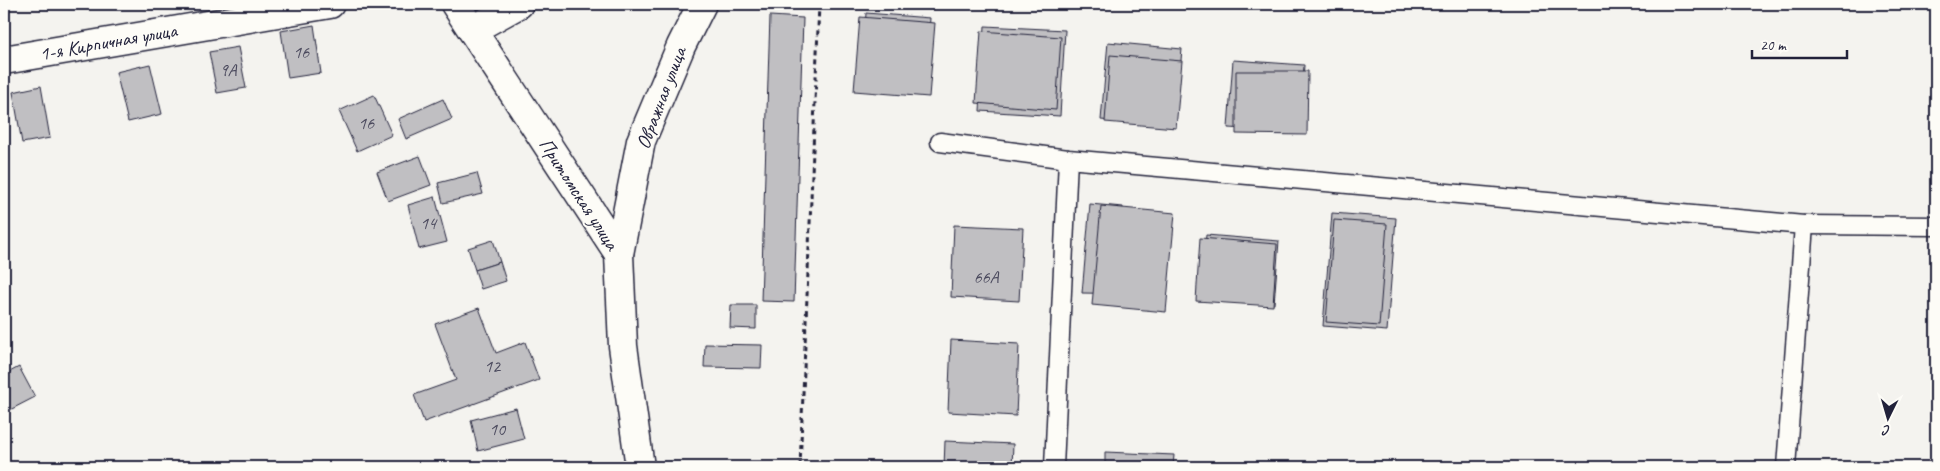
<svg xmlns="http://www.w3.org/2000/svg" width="1940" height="471" font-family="Caveat,sans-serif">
<rect width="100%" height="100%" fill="#f4f3ef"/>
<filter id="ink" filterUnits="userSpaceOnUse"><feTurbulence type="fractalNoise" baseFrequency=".02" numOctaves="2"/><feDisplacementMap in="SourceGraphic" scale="10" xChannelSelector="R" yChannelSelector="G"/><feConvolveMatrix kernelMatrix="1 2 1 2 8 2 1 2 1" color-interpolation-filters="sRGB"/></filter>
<g filter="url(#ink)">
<!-- building -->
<g fill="#c0bfc2" stroke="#22223b">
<path d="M866 13 930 18 925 94 861 89Z"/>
<path d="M770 16 803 18 794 302 761 301Z"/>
<path d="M860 17 935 23 929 97 854 91Z"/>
<path d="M314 25 321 73 288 78 281 31Z"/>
<path d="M985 26 1065 30 1060 116 980 111Z"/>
<path d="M981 31 1061 37 1056 110 976 103Z"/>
<path d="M1108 42 1182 49 1175 127 1101 120Z"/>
<path d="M238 47 246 88 217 93 209 52Z"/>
<path d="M1110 55 1182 61 1176 128 1105 122Z"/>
<path d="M1233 60 1304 65 1300 132 1228 128Z"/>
<path d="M150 64 162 114 128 122 116 72Z"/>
<path d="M1236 71H1308L1307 135 1236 134Z"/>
<path d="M41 86 50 138 22 143 13 92Z"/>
<path d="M374 95 392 135 357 151 339 111Z"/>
<path d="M443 99 452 119 406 139 398 119Z"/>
<path d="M420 156 431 185 388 201 377 172Z"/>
<path d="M477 173 483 194 443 203 438 183Z"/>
<path d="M435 197 447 242 419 249 408 205Z"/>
<path d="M1090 204 1123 207 1120 243 1150 249V294L1082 293Z"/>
<path d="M1101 206 1175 213 1166 312 1092 305Z"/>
<path d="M1332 213 1396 218 1387 331 1323 326Z"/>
<path d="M1334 220 1387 224 1379 326 1326 322Z"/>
<path d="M954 225 1023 228 1019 301 951 297Z"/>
<path d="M1206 235 1279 241 1274 304 1200 297Z"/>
<path d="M1200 238 1277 244 1273 306 1196 301Z"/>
<path d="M493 240 500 262 475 270 468 248Z"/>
<path d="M500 262 506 281 481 289 475 270Z"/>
<path d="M731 305H756V329L730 328Z"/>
<path d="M479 308 496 353 525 342 539 380 424 422 414 395 456 380 435 324Z"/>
<path d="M951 340 1019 344 1016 416 948 412Z"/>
<path d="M705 344 762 345 761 368 704 367Z"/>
<path d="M19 367 35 397 4 413V375Z"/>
<path d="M516 408 524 439 478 451 471 420Z"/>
<path d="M945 441 1013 444 1012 467H944Z"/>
<path d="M1105 452 1174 455 1173 467H1105Z"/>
<path d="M1220 461 1289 463 1288 467H1220Z"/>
</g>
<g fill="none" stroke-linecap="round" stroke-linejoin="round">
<!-- lane casing -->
<g stroke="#22223b" stroke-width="21">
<g id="lane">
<path d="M940 142 1068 159 1804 225 1786 467"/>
<path d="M1804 225 1936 226"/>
<path d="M1054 467 1068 159"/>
</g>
</g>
<!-- street casing -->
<g stroke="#22223b" stroke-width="31">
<g id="street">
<path d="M455 4 619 254"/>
<path d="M472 30 519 4"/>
<path d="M4 60 330 4"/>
</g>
</g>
<!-- secondary casing -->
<g stroke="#22223b" stroke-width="31">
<path id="secondary" d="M640 467 623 346 619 254 641 141 681 46 702 4"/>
</g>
<!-- path -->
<path stroke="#22223b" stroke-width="3" stroke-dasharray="5 4" stroke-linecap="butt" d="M800 467 819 4"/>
<!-- lane -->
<use href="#lane" stroke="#fdfcf7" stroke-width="18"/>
<!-- street -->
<use href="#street" stroke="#fdfcf7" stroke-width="28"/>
<!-- secondary -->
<use href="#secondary" stroke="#fdfcf7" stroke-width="28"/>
</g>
</g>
<g text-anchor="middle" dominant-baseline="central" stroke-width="4" stroke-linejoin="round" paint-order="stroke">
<!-- number labels -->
<g font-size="18" fill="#4a495d">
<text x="301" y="52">16</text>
<text x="228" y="70">9А</text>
<text x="366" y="123">16</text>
<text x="428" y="223">14</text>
<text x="986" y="277">66А</text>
<text x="492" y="366">12</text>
<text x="497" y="429">10</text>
</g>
<!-- street labels -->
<g font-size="20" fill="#22223b" stroke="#fdfcf7">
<text transform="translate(108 42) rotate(-10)">1-я Кирпичная улица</text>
<text transform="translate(661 98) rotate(-69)">Овражная улица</text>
<text transform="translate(579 194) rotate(57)">Притомская улица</text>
</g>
</g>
<!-- margin -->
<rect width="1940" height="471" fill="none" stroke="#fdfcf7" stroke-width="20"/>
<rect x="10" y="10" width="1920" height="451" fill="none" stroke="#22223b" stroke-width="2" filter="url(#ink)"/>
<!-- north arrow -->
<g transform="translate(1888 418) rotate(185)" stroke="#fdfcf7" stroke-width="4" paint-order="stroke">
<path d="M0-4L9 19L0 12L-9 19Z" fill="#22223b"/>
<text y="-8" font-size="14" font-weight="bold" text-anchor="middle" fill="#22223b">С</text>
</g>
<!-- scale -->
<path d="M1752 50v8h95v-8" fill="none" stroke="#22223b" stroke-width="2.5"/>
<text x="1760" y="50" font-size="15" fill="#22223b" stroke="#fdfcf7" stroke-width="4" paint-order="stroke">20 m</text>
</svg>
